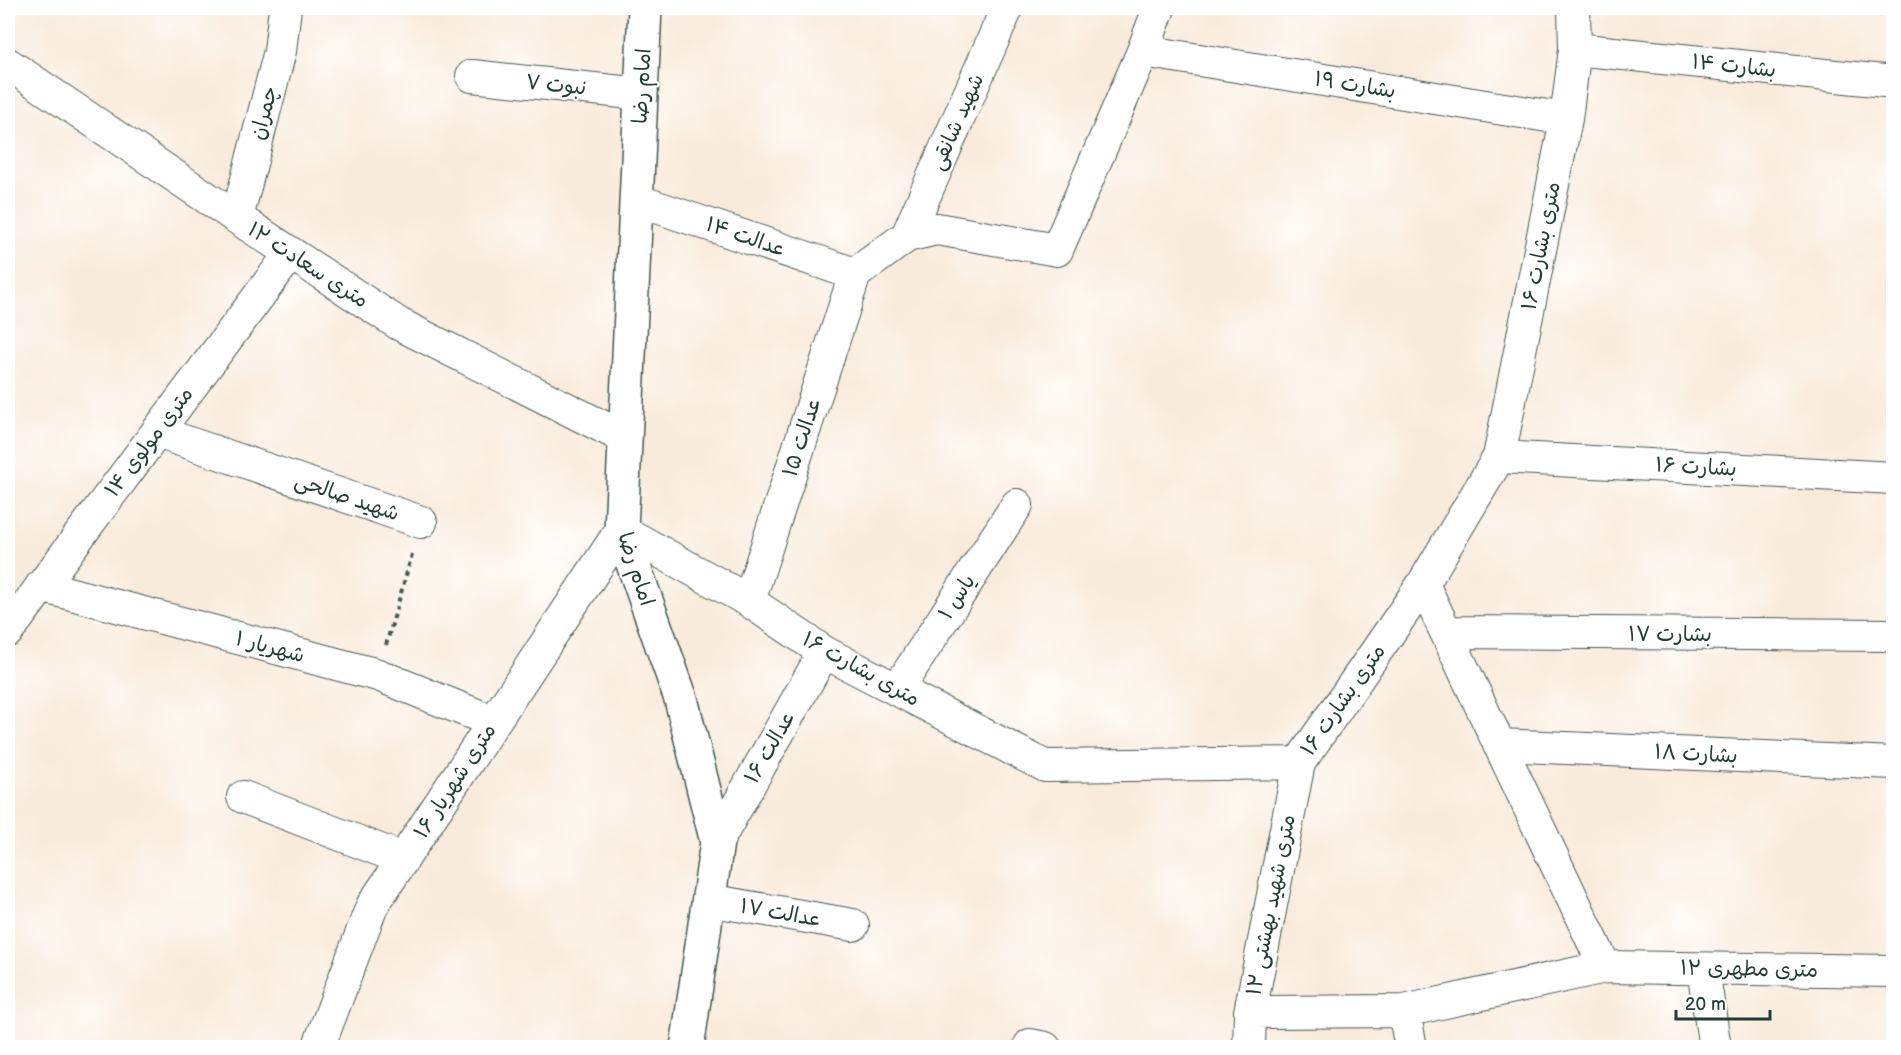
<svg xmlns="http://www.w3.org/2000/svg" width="1901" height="1055" font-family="'Balsamiq Sans','Playpen Sans Arabic',sans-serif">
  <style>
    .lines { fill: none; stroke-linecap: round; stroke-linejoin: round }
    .minor-casing { stroke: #40574d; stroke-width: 34 }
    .tertiary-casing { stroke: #40574d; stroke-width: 36 }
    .path { stroke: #40574d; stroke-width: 4; stroke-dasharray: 4.5 4.5; stroke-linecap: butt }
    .minor { stroke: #fff; stroke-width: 32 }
    .tertiary { stroke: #fff; stroke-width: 33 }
    .labels { text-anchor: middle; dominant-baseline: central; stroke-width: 4.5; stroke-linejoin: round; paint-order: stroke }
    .street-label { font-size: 21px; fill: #1f3d34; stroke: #fff }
  </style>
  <rect width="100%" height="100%" fill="#fff"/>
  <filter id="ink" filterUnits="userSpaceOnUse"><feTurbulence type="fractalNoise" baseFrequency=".0167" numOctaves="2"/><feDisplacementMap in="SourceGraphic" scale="12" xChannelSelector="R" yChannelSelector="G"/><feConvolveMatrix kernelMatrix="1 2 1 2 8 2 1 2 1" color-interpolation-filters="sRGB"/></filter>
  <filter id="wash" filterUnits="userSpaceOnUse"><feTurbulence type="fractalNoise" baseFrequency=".008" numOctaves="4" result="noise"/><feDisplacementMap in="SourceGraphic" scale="24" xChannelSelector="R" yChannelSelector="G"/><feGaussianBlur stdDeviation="1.35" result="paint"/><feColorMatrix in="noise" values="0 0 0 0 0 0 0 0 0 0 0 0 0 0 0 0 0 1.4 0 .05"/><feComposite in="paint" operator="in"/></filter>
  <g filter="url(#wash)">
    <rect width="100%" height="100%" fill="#f9ebdb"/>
  </g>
  <g filter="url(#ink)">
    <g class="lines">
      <!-- minor casing -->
      <g class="minor-casing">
        <path id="minor" d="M1575,49L1894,82
          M1143,51L1566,119
          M8,64L237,218L399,324L625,438
          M472,76L641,94
          M636,200L855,274
          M237,218L280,51L285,8
          M907,236L1007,8
          M855,274L907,236L937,229L1057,250L1143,51L1159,8
          M157,432L421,522
          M1499,457L1894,478
          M1423,584L1605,967
          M41,586L378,675L494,722
          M749,601L855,274
          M8,631L291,253
          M1446,632L1894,635
          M897,690L1017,505
          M1499,745L1894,763
          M243,797L403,859
          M717,842L824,652
          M708,900L853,925
          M1703,969L1715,1048
          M1404,1011L1411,1048
          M1250,1012L1404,1011L1605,967L1894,971
          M318,1048L372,906L621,530L749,601L824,652L1045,766L1299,763
          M1030,1048V1045L1045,1048
          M1249,1048L1250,1012L1299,763L1423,584L1499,457L1566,119L1575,49L1574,8"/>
      </g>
      <!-- tertiary casing -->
      <g class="tertiary-casing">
        <path id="tertiary" d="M645,8L621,530L681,699L717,842L687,1048"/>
      </g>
      <!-- path -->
      <path class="path" d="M386,645L413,551"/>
      <!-- minor -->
      <use href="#minor" class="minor"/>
      <!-- tertiary -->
      <use href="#tertiary" class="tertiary"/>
    </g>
  </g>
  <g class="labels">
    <!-- street labels -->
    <g class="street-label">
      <text transform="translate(1734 66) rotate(6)">بشارت ۱۴</text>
      <text transform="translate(556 85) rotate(6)">نبوت ۷</text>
      <text transform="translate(1355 85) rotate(9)">بشارت ۱۹</text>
      <text transform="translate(642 86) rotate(-87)">امام رضا</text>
      <text transform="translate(264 113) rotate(-75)">چمران</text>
      <text transform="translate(957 122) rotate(-66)">شهید شانقی</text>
      <text transform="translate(746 237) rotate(19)">عدالت ۱۴</text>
      <text transform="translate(1541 246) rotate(-79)">۱۶ متری بشارت</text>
      <text transform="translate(308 265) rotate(33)">۱۲ متری سعادت</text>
      <text transform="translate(802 437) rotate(-72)">عدالت ۱۵</text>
      <text transform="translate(149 442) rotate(-53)">۱۴ متری مولوی</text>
      <text transform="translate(1696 467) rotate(3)">بشارت ۱۶</text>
      <text transform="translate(347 497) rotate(19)">شهید صالحی</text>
      <text transform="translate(636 569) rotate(72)">امام رضا</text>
      <text transform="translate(957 597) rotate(-57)">یاس ۱</text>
      <text x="1670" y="634">بشارت ۱۷</text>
      <text transform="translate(270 647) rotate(15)">شهریار ۱</text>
      <text transform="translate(861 669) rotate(29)">۱۶ متری بشارت</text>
      <text transform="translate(1343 700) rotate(-55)">۱۶ متری بشارت</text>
      <text transform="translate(770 747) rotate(-60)">عدالت ۱۶</text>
      <text transform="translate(1696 754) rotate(3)">بشارت ۱۸</text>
      <text transform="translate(455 781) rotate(-57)">۱۶ متری شهریار</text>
      <text transform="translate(1271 905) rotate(-79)">۱۲ متری شهید بهشتی</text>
      <text transform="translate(781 913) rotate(10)">عدالت ۱۷</text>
      <text transform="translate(1749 969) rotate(1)">۱۲ متری مطهری</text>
    </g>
  </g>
  <!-- margin -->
  <rect width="1901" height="1055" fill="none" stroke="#fff" stroke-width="30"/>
  <!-- scale -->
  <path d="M1676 1010v9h94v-9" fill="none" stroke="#1f3d34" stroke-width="3"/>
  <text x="1685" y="1010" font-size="18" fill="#1f3d34" stroke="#ffffff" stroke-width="4.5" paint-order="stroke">20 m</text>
</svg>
